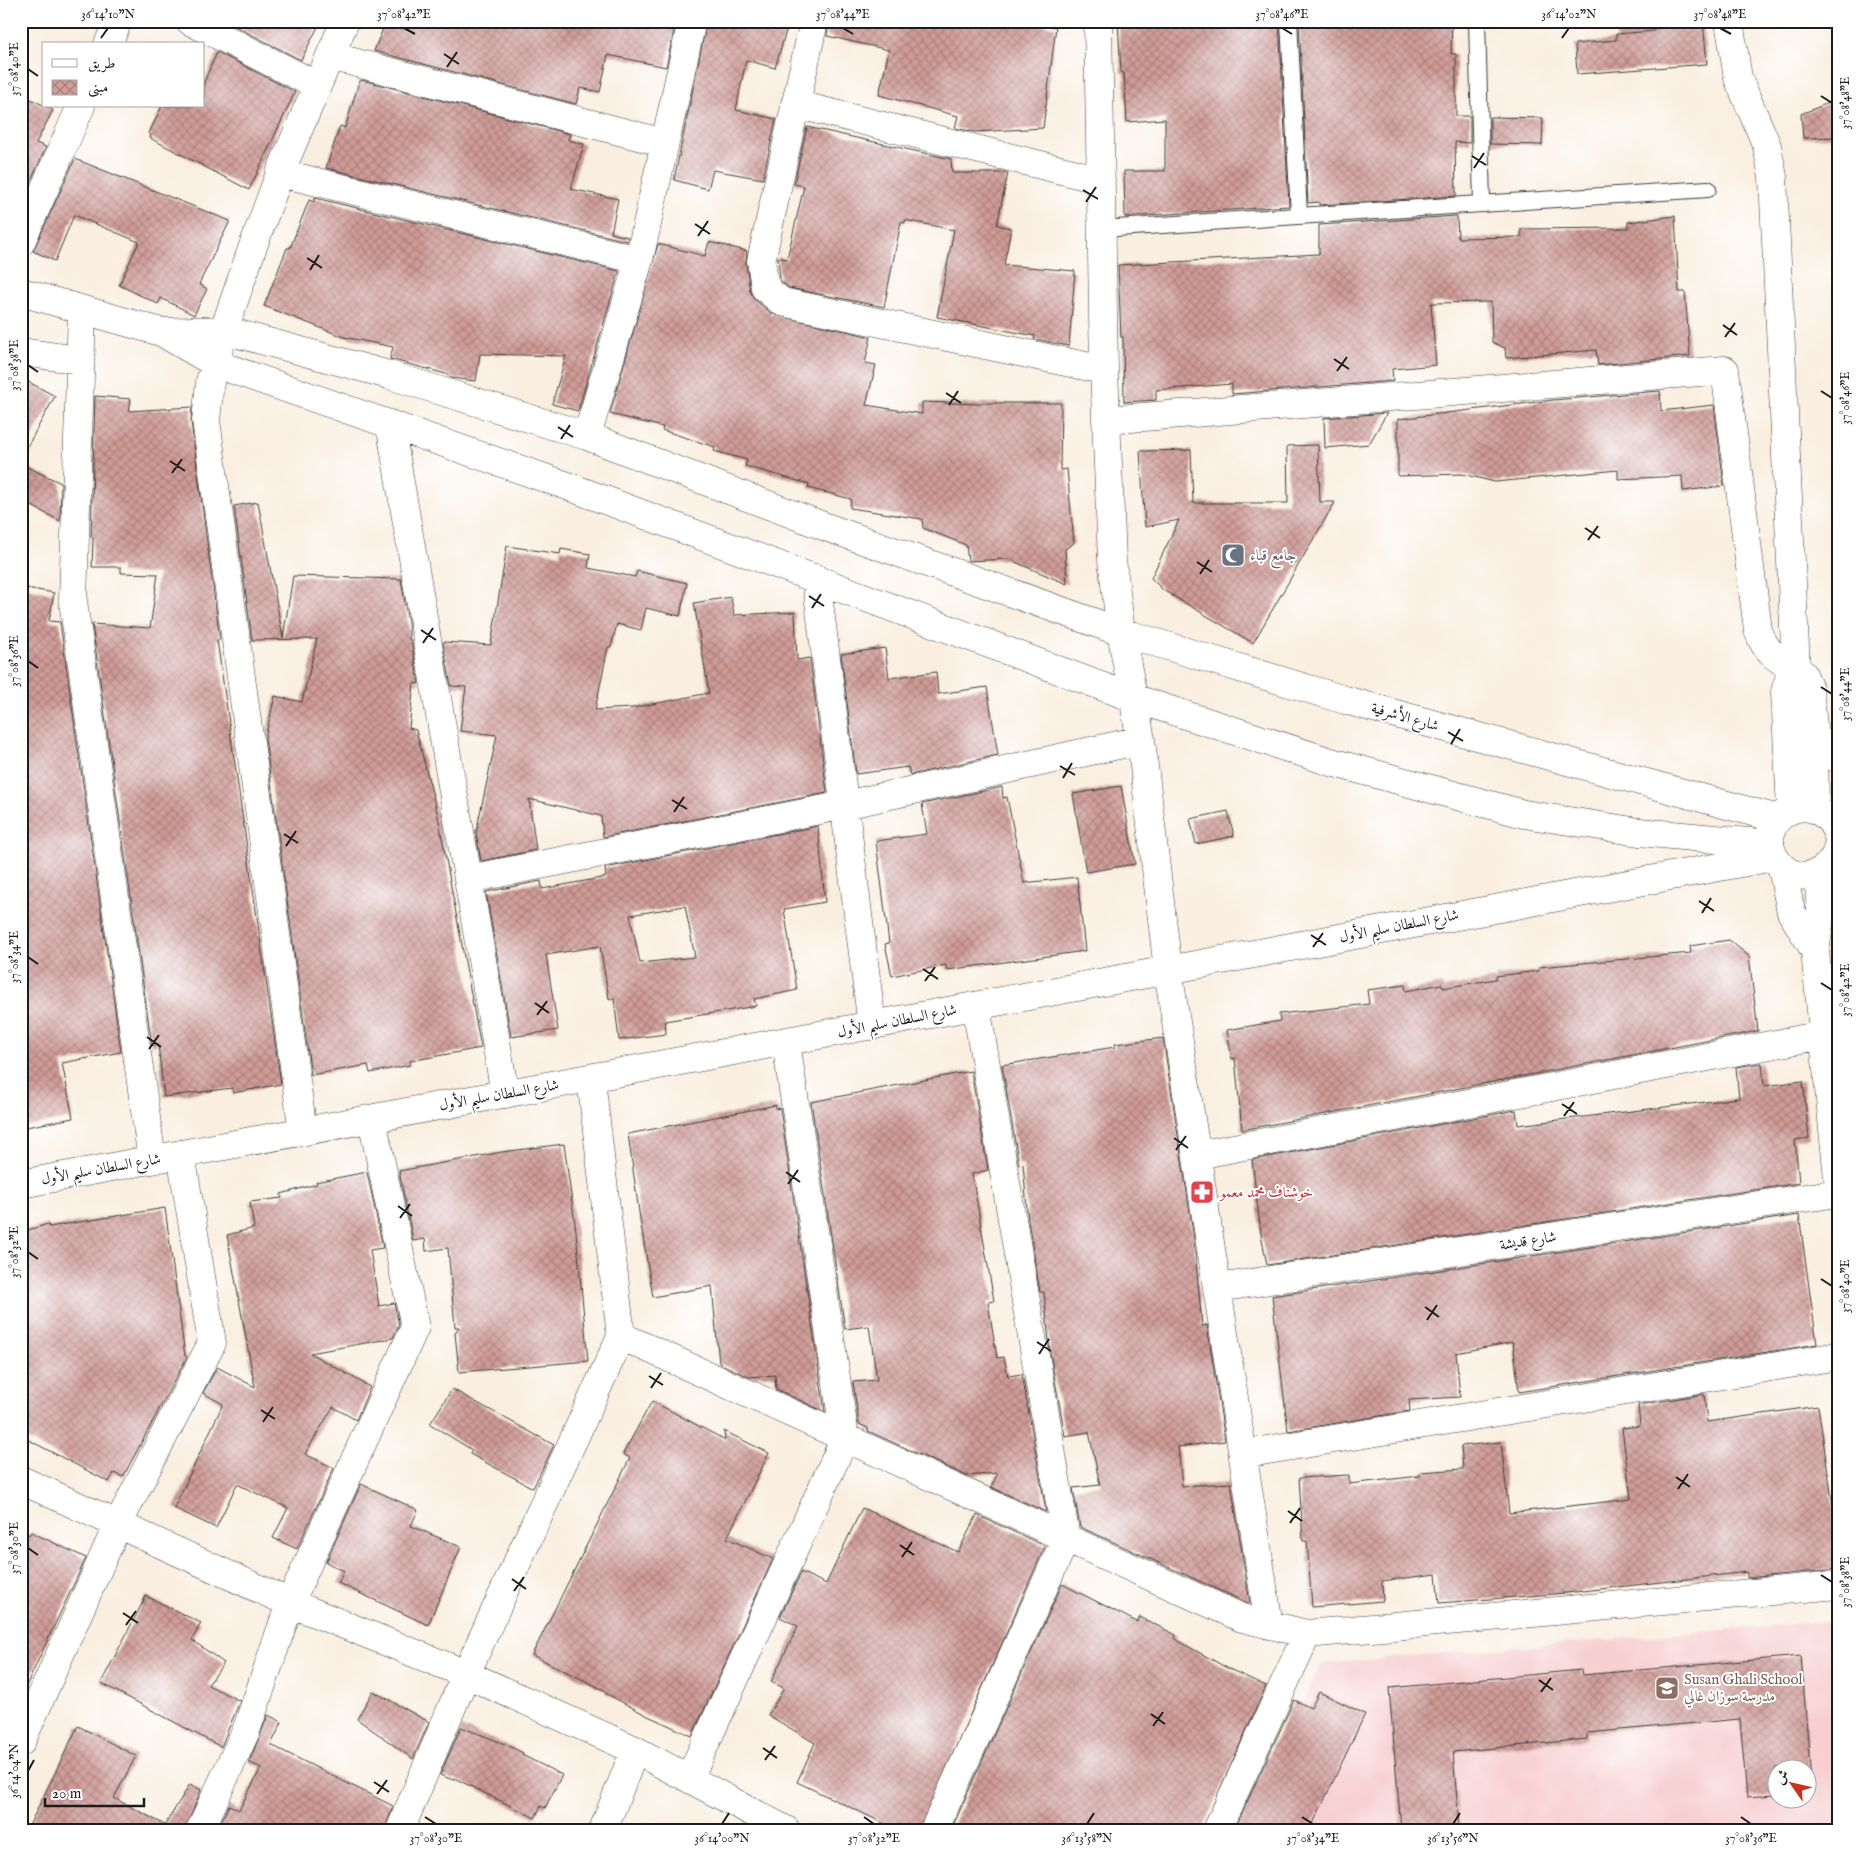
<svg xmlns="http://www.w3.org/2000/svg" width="1859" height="1851" font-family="'IM FELL English',Amiri,serif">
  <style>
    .built { fill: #f7cfd0; fill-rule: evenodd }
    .building { fill: url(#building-cross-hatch); fill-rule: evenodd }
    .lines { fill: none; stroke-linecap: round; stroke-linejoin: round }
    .service-casing { stroke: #3d3c39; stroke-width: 18 }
    .minor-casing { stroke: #3d3c39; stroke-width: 29 }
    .tertiary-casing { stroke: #3d3c39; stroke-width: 29 }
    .service { stroke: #fff; stroke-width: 16 }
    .minor { stroke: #fff; stroke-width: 28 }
    .tertiary { stroke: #fff; stroke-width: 28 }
    .ticks { fill: none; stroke: #1c1c1c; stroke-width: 2 }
    .labels { text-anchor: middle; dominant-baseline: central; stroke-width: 4; stroke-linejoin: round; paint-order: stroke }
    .worship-label { font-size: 15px; fill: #5b616d; stroke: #fff; text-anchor: start }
    .street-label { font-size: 15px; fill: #1c1c1c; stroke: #fff }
    .health-label { font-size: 15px; fill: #be3a42; stroke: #fff; text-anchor: start }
    .education-label { font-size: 15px; fill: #785e54; stroke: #fff; text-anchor: start }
    .neatline { fill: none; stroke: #1c1c1c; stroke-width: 2 }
    .ticks-label { font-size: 12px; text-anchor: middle; fill: #1c1c1c }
  </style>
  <defs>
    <pattern id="building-cross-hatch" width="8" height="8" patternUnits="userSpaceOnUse" patternTransform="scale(1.25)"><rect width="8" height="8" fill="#d09c99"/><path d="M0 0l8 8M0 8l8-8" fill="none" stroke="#a87e7c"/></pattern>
  </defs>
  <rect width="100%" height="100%" fill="#fff"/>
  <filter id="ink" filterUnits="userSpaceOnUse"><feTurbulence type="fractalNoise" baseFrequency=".02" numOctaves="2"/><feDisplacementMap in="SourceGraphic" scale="10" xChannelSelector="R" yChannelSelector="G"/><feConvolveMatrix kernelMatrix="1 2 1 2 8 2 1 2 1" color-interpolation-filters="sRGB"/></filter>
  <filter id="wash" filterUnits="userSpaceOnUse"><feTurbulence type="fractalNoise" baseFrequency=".0096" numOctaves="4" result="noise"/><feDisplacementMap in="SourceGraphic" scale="20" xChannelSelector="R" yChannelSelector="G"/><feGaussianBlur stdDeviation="1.12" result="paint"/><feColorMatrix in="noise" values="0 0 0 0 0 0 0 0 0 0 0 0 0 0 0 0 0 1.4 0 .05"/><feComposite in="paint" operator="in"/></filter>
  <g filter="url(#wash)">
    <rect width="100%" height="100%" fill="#f9eedf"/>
    <!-- built -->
    <path class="built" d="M1838,1620V1830H1246L1321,1664ZM1776,1768H1806V1798H1776Z"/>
    <g id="blocks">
      <!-- building -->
      <path class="building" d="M232,21H321L301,60L231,24Z
        M386,21H676L666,67L608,55L600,92L580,88L576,104L374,51Z
        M707,21H789L775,68L746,60L736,110L776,119L763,179L713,170L708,189L674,180Z
        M829,21H1017L1056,27L1043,128L975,132L955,128L958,116L879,95L889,50L827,36Z
        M1118,21H1191V24L1279,21L1289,206L1125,217L1124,171H1165V119L1127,122L1124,73H1121Z
        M1299,21H1452L1451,54H1456V116H1470V143L1455,142L1456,196L1319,205V202L1308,203Z
        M1653,21H1703L1707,64L1577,74L1575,44L1616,40V34L1654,31Z
        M217,52L295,92L249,190L150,138L151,135L149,133L162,106H204V82Z
        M362,80L570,134L568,140L584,144L571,189L618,199L611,233L628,237L627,241L326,168L340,126L345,128L359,82Z
        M21,94L53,110L36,143L46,147L21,203Z
        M1838,99V137L1803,138L1801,114Z
        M1490,117L1543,118L1542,145L1490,144Z
        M807,127L951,159L952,173H1008L997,225L1011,228L1004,265L1075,271L1069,346L1034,339L1035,336L937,317L954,230L905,220V223L901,222L884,307L789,288L780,280L778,257L787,259L804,186L794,184Z
        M75,159L230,221L199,284L207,289L194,315L161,298L158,304L119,285L139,242L74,215L55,261L33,251Z
        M315,198L619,271L578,411L552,404L566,356L480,354L476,381L451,378L446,374L390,359L393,347L344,337L264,306L287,248H290L309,200L314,202Z
        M1457,216L1458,238L1521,237V229L1628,228V222L1675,216L1679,292H1685L1690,356L1598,365L1596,350L1506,358L1505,348L1492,342L1491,302L1431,303L1436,365L1392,369L1393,381L1232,394V384L1156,390V400L1124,402L1123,337H1121L1118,265L1319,254V225Z
        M709,242L747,251L746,263L750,291L755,300L772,314L871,337L865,363L876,365L866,405L922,414V402L980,404V403H1061L1060,470L1067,469L1074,543L1065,549L1067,584L1008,559L968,561L966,545L923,528L922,519L850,508L851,499L808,488L809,484L745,466L747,460L714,451L715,447L662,430L663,427L610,414L658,244L705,256Z
        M21,378L55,396L21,458Z
        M1660,391L1661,411L1714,405L1724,486L1683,491L1682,476L1618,479V470L1495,482L1462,474L1398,476V419L1553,400Z
        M95,396L131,399L129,411L192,407L191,422L220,640H217L281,1084L233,1093L232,1088L164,1097L158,1044L152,1046L92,624L150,628L158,574L121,573V567H92L93,538L91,537Z
        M1387,413L1369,444L1325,448L1324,418Z
        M1318,445L1320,502H1335L1253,643L1163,590L1151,578L1179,520L1145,527L1140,451L1191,450L1193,503H1288L1287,446Z
        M21,464L61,483L60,521L21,500Z
        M258,502L283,638L293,576L401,579L409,629V640H411L419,684L414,683L409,728L416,730L438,816L481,1048L410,1061V1065L370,1073L368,1065L311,1075L265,738L275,696L302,702L317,639L252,640L234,506Z
        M507,546L560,554L561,549L590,554L588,568L635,577L637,571L687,583L680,616L646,608L641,630L617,624L611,647H608L595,710L632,708L709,693L694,603L731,597L734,615L795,612L797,660L810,658L827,793L603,837L601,816L529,799L536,850L481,861L476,832L497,735L460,731L466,687L451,686L443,642L491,645Z
        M21,587L54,593L49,621L60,622L121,1052L62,1063L73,1118L21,1128V819L27,818L21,779Z
        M885,648L889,678L936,672L938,694L987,687L998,755L910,775L908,767L856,774L841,654Z
        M1121,786L1135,864L1086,872L1073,794Z
        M1002,787L1003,798L1007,797L1024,883L1077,877L1085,951L947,970L946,965L892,976L885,944L889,943L876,841L927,834L922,804Z
        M1228,811L1234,836L1196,844L1190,819Z
        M818,826L825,902L784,909L797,990L754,999L756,1006L665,1021L666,1034L619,1040L614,998L609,999L600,946L546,955L558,1030L511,1037L486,892L541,881L542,889L606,877L605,868ZM685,906L695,957L640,963L630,915Z
        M1729,940L1749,956L1758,1031L1242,1130L1235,1058L1232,1059L1227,1030L1280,1021L1279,1014L1369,1004L1367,990L1405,985L1406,991L1442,984L1443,988L1496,979V976L1539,971V967L1691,953L1690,946Z
        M1163,1038L1194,1239L1202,1326L1207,1325L1225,1441L1178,1447L1182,1486L1231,1483L1250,1604L1080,1527L1073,1488L1100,1485L1089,1432L1065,1436L1050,1352L1044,1292H1040L1028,1220L1023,1164L1019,1165L1002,1065L1115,1047V1044Z
        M1762,1063L1764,1086L1803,1081L1809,1138L1795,1140L1799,1183L1267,1265L1261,1234L1252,1160L1516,1110L1518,1125L1739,1098L1736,1067Z
        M971,1071L988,1170L972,1174L994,1301L988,1302L997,1358L1004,1357L1008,1376L1022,1374L1046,1512L991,1487L998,1473L967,1476L868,1431V1428L859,1424L853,1382L877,1380L869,1326L845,1329L811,1102Z
        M776,1105V1109L780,1108L825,1412L776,1389L775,1375L749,1377L719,1363L712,1286L653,1297L640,1219L628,1134Z
        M564,1144L576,1231L588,1361L459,1372L455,1333L459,1327H455L448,1248L426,1251L425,1239L413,1241L399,1171L502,1152Z
        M367,1172L383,1248L370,1250L379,1306L394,1303L399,1325L393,1338L310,1353L370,1387L356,1420L333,1407L305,1454L334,1468L297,1549L273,1538L288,1508L237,1484L216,1528L174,1508L223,1404L203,1393L217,1367L255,1387L227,1235L254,1228L250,1202L282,1198L281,1194L317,1184L316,1182Z
        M165,1208L185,1356L187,1357L123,1477L114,1473L109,1482L21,1436V1232L48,1224L49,1227Z
        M1799,1215L1817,1344L1519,1392L1513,1342L1456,1353L1460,1397L1409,1400L1410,1411L1288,1431L1272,1296Z
        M452,1389L554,1445L533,1488L470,1454L472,1450L430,1424Z
        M1704,1394L1707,1422L1818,1406L1833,1506L1838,1569L1747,1578V1572L1566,1593L1439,1603L1436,1574L1382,1581L1383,1601L1312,1607L1307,1541H1303L1299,1478L1349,1475V1484L1420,1476V1472L1463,1469L1461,1446L1501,1442L1509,1513L1631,1499L1622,1428L1640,1426L1638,1405Z
        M652,1401L725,1440L724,1431L769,1453L727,1538L773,1559L692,1736L648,1716L605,1693L606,1691L532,1655L630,1458L623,1454Z
        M361,1484L418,1510L411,1526L461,1547L428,1625L338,1583L344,1571L326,1562Z
        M862,1508L958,1552L977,1515L1045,1546L919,1830H898L797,1782L815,1743L768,1715L784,1688L771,1682L798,1626L780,1617L801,1572L826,1584Z
        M21,1530L29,1535L31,1532L86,1558L21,1697Z
        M1062,1584L1137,1622L1140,1617L1176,1635L1175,1639L1227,1668L1266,1686L1202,1830H951Z
        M146,1596L201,1623L192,1640L224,1663L208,1685L240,1701L221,1747L101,1683Z
        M1801,1656L1812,1792H1806V1768H1776V1795L1747,1797L1740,1719L1587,1733V1739L1453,1752L1459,1826L1401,1829L1389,1688L1581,1670L1582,1675Z
        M373,1691L429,1722L413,1759L357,1719Z
        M1319,1692L1365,1714L1310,1830H1234L1294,1700L1311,1708Z
        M268,1715L282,1722L271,1745L393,1806L385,1830H217L229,1805L239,1810L261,1768L249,1762Z
        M78,1726L136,1756L114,1798L165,1825L190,1784L201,1790L185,1830H27Z
        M461,1727L505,1744L523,1753L522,1755L562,1775L545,1808L541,1806L535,1818L454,1778L453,1780L440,1775Z"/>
    </g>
  </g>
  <g filter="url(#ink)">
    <use href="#blocks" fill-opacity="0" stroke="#3d3c39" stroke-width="1"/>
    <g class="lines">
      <!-- service casing -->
      <g class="service-casing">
        <path id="service" d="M1289,21L1299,215
          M1477,21L1482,203
          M1102,229L1708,189"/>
      </g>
      <!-- minor casing -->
      <g class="minor-casing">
        <path id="minor" d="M190,21L316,85
          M814,21L761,261L765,288L782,302L1104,370
          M1098,21L1104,370L1112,560L1121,632L1141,740L1168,970L1269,1625
          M108,44L118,21
          M330,56L665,143
          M795,104L1101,180
          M280,173L639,260
          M21,242L81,106
          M21,292L161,332L216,364L565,485L1133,698L1331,762L1524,814L1639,832L1770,844
          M82,310L73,601L152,1160
          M161,332L224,330L389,375L587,436L826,527L1121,632L1345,700L1778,819
          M21,352L80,360
          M1106,420L1725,370L1758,630C1766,653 1775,658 1796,669
          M390,424L505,1094
          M587,436L639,260L692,21
          M816,578L872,1026
          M1782,868L1791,912L1815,951
          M1818,873L1821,912L1815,951L1838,1178
          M469,879L845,805L1141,740
          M303,1132L206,420L210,382L224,330L252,249L280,173L345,21
          M1197,1155L1838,1032
          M1218,1288L1838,1193
          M621,1336L1242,1618L1307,1634L1838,1585
          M1243,1454L1838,1356
          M21,1480L290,1603L466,1674L635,1750L786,1830
          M21,1742L118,1524L212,1343L181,1154
          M690,1777L845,1438L786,1042
          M200,1830L246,1731L290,1603L415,1327L372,1119
          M400,1830L466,1674L621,1336L591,1079
          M603,1830L635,1750
          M934,1830L1066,1538L976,1006
          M1217,1830L1307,1634"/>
      </g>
      <!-- tertiary casing -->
      <g class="tertiary-casing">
        <path id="tertiary" d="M1729,21L1738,78L1767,146L1773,177L1796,669
          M1796,669L1803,674L1809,689L1814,735L1815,809
          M1814,735L1838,759
          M1791,809L1785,692L1790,675L1796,669
          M1838,836C1831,814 1808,798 1785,813C1748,837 1786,897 1825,868C1832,862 1837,855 1838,845
          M21,1184L1773,857"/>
      </g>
      <!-- service -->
      <use href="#service" class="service"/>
      <!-- minor -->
      <use href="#minor" class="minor"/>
      <!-- tertiary -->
      <use href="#tertiary" class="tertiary"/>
    </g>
  </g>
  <!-- ticks -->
  <path class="ticks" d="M404,28L415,34M843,28L853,34M1282,28L1292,34M1720,28L1731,34M101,38L108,28M1562,38L1569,28M444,54L459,64M447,67L457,52M28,69L38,76M1821,96L1832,103M1472,156L1486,165M1474,168L1484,153M1083,190L1098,199M1086,202L1096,187M695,224L710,234M698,236L708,221M307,258L322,268M310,270L319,255M1723,325L1737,335M1725,337L1735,323M1334,359L1349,369M28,365L38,372M1337,371L1347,357M1821,391L1832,398M946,393L961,403M949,405L958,391M558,427L573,437M561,439L570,425M170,461L185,471M172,473L182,459M1585,528L1600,538M1588,540L1598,526M1197,562L1212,572M1200,574L1209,560M809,596L824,606M812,608L821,594M421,630L436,640M423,643L433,628M28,661L38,668M1821,687L1832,694M1448,732L1463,741M1451,744L1460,729M1060,766L1075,775M1063,778L1072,763M672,800L687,809M674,812L684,797M284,834L298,843M286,846L296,831M1699,901L1714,911M1702,913L1711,898M1311,935L1326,945M1313,947L1323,933M28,957L38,964M923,969L938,979M925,981L935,967M1821,983L1832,990M535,1003L549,1013M537,1015L547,1001M147,1037L161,1047M149,1049L159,1035M1562,1104L1577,1114M1564,1116L1574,1102M1174,1138L1188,1148M1176,1150L1186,1136M786,1172L800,1182M788,1184L798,1170M398,1206L412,1216M400,1218L410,1204M28,1252L38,1259M1821,1279L1832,1286M1425,1307L1439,1317M1427,1320L1437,1305M1037,1342L1051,1351M1039,1354L1049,1339M649,1376L663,1385M651,1388L661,1373M261,1410L275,1419M263,1422L273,1407M1676,1477L1690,1487M1678,1489L1688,1474M1288,1511L1302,1521M1290,1523L1300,1508M900,1545L914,1555M28,1548L38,1555M902,1557L912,1542M1821,1575L1832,1582M512,1579L526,1589M514,1591L524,1577M123,1613L138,1623M126,1625L136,1611M1539,1680L1553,1690M1541,1692L1551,1678M1151,1714L1165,1724M1153,1726L1163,1712M763,1748L777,1758M765,1760L775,1746M28,1771L34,1760M374,1782L389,1792M377,1794L387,1780M425,1817L436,1824M864,1817L874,1824M1302,1817L1313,1824M1741,1817L1751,1824M722,1824L729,1813M1087,1824L1094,1813M1453,1824L1460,1813"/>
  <!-- icons -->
  <defs>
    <g id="mosque-square" transform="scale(1.25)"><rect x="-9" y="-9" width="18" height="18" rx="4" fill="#6b7280" stroke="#fff"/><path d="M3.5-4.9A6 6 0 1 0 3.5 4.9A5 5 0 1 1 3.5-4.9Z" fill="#fff"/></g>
    <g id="pharmacy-square" transform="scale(1.25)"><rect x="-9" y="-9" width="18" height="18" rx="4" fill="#e0444e" stroke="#fff"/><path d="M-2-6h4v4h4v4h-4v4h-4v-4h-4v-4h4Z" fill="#fff"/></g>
    <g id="school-square" transform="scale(1.25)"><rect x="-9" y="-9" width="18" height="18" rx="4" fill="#8d6e63" stroke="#fff"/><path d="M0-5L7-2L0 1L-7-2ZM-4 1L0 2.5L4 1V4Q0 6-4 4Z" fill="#fff"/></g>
  </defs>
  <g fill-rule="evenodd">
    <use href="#mosque-square" x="1233" y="555"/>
    <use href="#pharmacy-square" x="1202" y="1192"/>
    <use href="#school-square" x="1667" y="1688"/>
  </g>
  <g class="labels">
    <!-- worship labels -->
    <g class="worship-label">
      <text x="1250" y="555">جامع قباء</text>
    </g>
    <!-- street labels -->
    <g class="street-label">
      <text transform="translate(1405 717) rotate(16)">شارع الأشرفية</text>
      <text transform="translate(1399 926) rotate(-11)">شارع السلطان سليم الأول</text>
      <text transform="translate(897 1021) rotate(-11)">شارع السلطان سليم الأول</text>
      <text transform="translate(499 1095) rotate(-10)">شارع السلطان سليم الأول</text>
      <text transform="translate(101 1169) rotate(-10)">شارع السلطان سليم الأول</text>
      <text transform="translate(1528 1241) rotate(-9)">شارع قديشة</text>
    </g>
    <!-- health labels -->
    <g class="health-label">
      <text x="1220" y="1192">خوشناف محمد معمو</text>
    </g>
    <!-- education labels -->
    <g class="education-label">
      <text x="1684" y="1679">Susan Ghali School<tspan x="1684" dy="17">مدرسة سوزان غالي</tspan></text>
    </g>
  </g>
  <!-- margin -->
  <rect width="1859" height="1851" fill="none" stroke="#fff" stroke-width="55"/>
  <!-- legend -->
  <rect x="42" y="42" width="162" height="65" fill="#ffffff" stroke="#a4a4a4"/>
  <rect x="52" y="59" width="25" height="8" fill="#ffffff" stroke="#a4a4a4"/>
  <text x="88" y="68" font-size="15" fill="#1c1c1c">طريق</text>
  <rect x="52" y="80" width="25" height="15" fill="url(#building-cross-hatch)" stroke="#a4a4a4"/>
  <text x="88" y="92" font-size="15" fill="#1c1c1c">مبنى</text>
  <!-- north arrow -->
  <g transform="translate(1792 1784) rotate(304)"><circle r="24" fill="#ffffff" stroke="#a4a4a4"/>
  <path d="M0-4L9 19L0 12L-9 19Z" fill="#c8321e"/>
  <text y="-8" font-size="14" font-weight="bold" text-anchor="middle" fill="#1c1c1c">ش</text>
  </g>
  <!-- scale -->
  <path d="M45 1798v8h99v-8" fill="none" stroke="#1c1c1c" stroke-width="2.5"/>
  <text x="52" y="1798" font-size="15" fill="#1c1c1c" stroke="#ffffff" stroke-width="4" paint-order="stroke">20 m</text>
  <rect x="28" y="28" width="1804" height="1796" class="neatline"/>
  <g class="ticks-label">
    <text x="108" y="18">36°14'10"N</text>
    <text x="404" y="18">37°08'42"E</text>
    <text x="843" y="18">37°08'44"E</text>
    <text x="1282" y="18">37°08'46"E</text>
    <text x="1569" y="18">36°14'02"N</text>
    <text x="1720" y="18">37°08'48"E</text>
    <text transform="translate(14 69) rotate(-90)" y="4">37°08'40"E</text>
    <text transform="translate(1845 103) rotate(-90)" y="4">37°08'48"E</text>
    <text transform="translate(14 365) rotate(-90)" y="4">37°08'38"E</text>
    <text transform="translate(1845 398) rotate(-90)" y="4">37°08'46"E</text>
    <text transform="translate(14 661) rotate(-90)" y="4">37°08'36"E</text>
    <text transform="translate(1845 694) rotate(-90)" y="4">37°08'44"E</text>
    <text transform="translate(14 957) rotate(-90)" y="4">37°08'34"E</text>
    <text transform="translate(1845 990) rotate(-90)" y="4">37°08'42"E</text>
    <text transform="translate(14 1252) rotate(-90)" y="4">37°08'32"E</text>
    <text transform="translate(1845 1286) rotate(-90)" y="4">37°08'40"E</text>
    <text transform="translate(14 1548) rotate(-90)" y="4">37°08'30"E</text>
    <text transform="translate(1845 1582) rotate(-90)" y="4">37°08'38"E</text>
    <text transform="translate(14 1771) rotate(-90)" y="4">36°14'04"N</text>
    <text x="436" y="1842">37°08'30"E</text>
    <text x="722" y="1842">36°14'00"N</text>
    <text x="874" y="1842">37°08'32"E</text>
    <text x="1087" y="1842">36°13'58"N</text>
    <text x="1313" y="1842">37°08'34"E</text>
    <text x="1453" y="1842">36°13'56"N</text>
    <text x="1751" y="1842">37°08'36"E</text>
  </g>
</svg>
